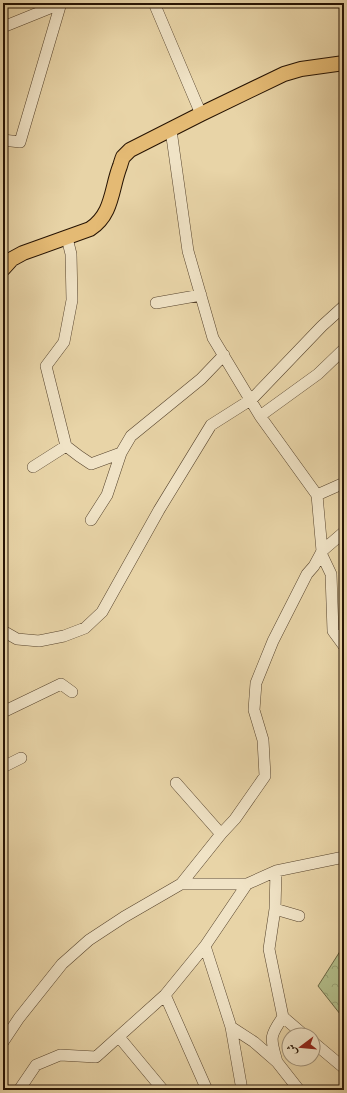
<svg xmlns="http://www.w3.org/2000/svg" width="347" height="1093" font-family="Alegreya,Amiri,serif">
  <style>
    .forest { fill: url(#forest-crowns); stroke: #6c6846 }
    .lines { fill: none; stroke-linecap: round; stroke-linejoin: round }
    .minor-casing { stroke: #56432c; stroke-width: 12 }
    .major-casing { stroke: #261303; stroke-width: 16 }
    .minor { stroke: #f0e3c6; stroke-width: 11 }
    .major { stroke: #e4ba74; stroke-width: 14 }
  </style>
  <defs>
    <pattern id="forest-crowns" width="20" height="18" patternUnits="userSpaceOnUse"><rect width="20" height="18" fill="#b2bd8a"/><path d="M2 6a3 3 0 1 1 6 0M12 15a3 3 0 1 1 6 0" fill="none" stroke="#99a275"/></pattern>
  </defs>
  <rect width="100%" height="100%" fill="#e8d4a7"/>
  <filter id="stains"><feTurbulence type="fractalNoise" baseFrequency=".005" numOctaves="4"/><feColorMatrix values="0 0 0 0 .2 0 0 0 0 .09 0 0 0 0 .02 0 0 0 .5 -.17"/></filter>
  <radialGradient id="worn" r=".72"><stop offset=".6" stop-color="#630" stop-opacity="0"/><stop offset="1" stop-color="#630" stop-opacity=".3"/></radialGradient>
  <!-- forest -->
  <path class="forest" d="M344,945V1019L318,986Z"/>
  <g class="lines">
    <!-- minor casing -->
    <g class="minor-casing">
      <path id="minor" d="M154,3L201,114
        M3,27L60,4
        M171,130L188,251L213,338L260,416L317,495L322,551L321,553L331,574L333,631L344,646
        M3,140L20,142L61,3
        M156,303L201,295
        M260,416L318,374L344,349
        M66,446L46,366L64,342L72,300L71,254L67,238
        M33,467L66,446L79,456L91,464L121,453
        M317,495L344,483
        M91,520L107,495L121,453L131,436L201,379L224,355
        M322,551L344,532
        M3,631L17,639L39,641L64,636L85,628L102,612L159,510L211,425L252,399L322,326L344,306
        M3,712L61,684L72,692
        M3,767L21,758
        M176,783L221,834
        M276,871L275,909L269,949L283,1017L304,1035
        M181,884H247
        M275,909L299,916
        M205,946L231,1027L242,1090
        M165,995L207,1090
        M231,1027L254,1042L277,1062L299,1090
        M119,1037L163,1090
        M3,1042L19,1018L62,964L89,940L124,917L181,884L221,834L235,819L265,776L263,740L254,710L256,683L273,641L307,574L314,566L321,553
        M313,1042L344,1068
        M277,1062C271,1039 268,1038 283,1017
        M19,1090L36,1065L60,1055L96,1057L165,995L205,946L247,884L276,871L344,857"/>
    </g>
    <!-- major casing -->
    <g class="major-casing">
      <path id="major" d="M3,269L12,259L23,253L90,229C113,214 111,189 120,166C121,163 122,159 123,157C125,155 128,152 130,150L201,114L284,74L301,69L344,63"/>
    </g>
    <!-- minor -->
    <use href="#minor" class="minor"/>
    <!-- major -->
    <use href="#major" class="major"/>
  </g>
  <!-- margin -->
  <rect width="347" height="1093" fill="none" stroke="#e8d4a7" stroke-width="16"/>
  <rect x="4" y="4" width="339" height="1085" fill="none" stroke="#261303" stroke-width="2"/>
  <rect x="8" y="8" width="331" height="1077" fill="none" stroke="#261303"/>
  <!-- north arrow -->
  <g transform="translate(301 1047) rotate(254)"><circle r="19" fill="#f0e3c6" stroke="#9f9078"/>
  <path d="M0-3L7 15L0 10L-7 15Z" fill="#8f2418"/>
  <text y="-6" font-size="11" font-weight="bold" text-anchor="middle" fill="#261303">ش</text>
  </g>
  <rect width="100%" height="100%" filter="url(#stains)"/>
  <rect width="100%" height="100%" fill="url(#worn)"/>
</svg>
